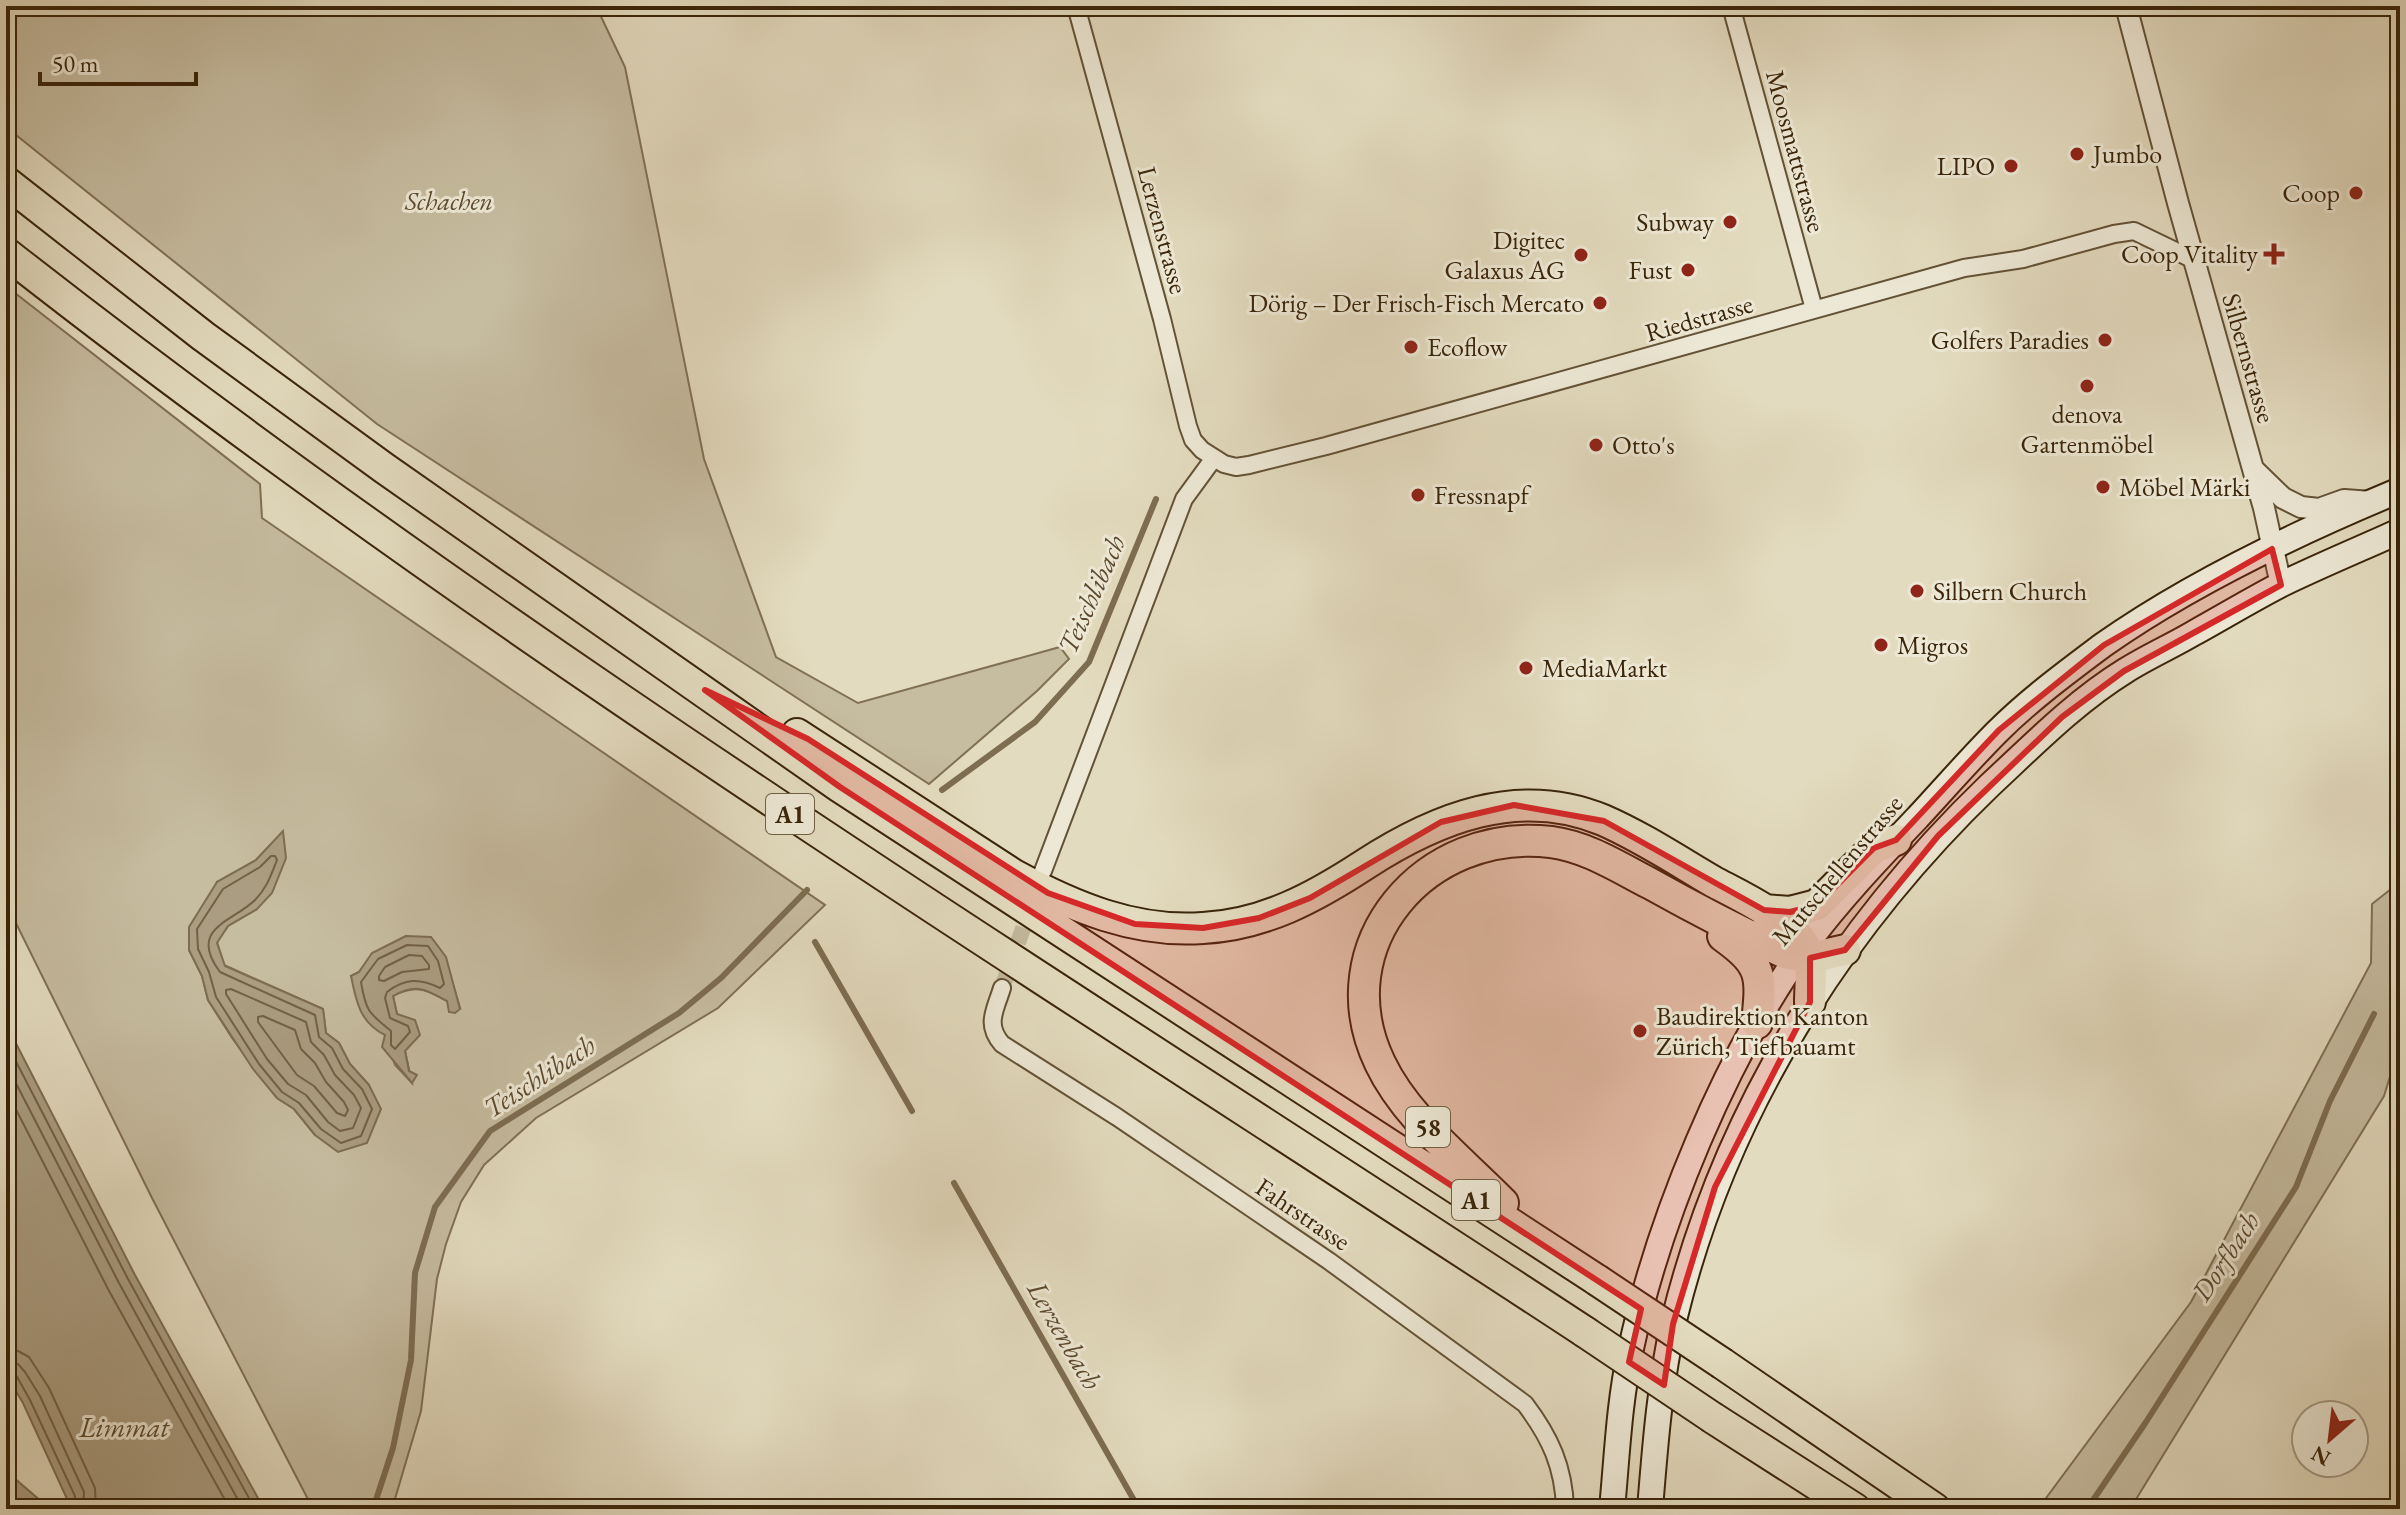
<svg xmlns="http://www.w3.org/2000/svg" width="2406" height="1515" font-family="'EB Garamond',serif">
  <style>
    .green { fill: #c6bca0; stroke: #807054; stroke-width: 2; fill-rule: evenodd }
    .water { fill: #aa9d81; stroke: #7d6d51; stroke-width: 2 }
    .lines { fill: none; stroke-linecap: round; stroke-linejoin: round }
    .shore { stroke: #726145; stroke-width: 2 }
    .stream { stroke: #7d6d51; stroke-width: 6 }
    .minor-tunnel { stroke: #c1b79b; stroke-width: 16; stroke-dasharray: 16 8; stroke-linecap: butt }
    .minor-casing { stroke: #645236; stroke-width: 20 }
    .tertiary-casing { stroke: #645236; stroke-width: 24 }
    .secondary-casing { stroke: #3a2509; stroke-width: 28 }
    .motorway-casing { stroke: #3a2509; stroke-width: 34 }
    .minor { stroke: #ede8d5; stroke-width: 16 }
    .tertiary { stroke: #ede8d5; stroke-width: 20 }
    .secondary { stroke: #ede8d5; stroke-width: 24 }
    .motorway { stroke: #e3dbbf; stroke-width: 30 }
    .motorway-bridge-casing { stroke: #3a2509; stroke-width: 34; stroke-linecap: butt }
    .motorway-bridge { stroke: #e3dbbf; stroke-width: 30 }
    .marked { fill: #d62828; fill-opacity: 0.2; stroke: #d62828; stroke-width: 6; stroke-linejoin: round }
    .poi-dot { fill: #8f2418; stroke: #ede8d5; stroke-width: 3 }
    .labels { text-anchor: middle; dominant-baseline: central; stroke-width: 6; stroke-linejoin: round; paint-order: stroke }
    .shield { fill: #ede8d5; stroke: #706046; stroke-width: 2 }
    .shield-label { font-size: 24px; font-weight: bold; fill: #3a2509 }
    .street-label { font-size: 26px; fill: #3a2509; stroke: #ede8d5 }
    .poi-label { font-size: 26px; fill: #3a2509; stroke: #ede8d5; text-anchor: start }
    .park-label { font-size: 26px; font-style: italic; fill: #5d4b2f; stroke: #ede8d5 }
    .water-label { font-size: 28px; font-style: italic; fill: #5c492d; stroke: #ede8d5 }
  </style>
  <rect width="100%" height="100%" fill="#e3dbbf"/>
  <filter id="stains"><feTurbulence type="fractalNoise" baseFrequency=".0025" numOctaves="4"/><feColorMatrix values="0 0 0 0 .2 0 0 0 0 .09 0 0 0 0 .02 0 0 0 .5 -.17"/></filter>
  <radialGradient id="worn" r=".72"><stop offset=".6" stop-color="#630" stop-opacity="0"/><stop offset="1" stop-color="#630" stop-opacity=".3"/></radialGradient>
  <!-- green -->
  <path class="green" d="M6,6H596L625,67L704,459L776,657L858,703L1060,647L1069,659L1037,691L929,784L377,424L6,127Z
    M6,286L260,484L262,518L825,905L718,1008L536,1118L484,1165L461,1202L446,1244L437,1279L421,1411L392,1509H313L152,1198L6,903ZM283,832L257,909L228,926L217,942L224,965L323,1009L326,1033L339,1043L350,1064L369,1085L315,1135L294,1109L277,1098L232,1038L208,1000L202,976L189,950L217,882L256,860ZM406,936L453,985L460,1008C434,996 423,980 393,996L412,1083L395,1065L385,1035L351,976L359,972L373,953Z
    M2400,882V1044L2384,1096L2130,1509H2038L2191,1302L2371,963L2372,904Z"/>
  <!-- water -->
  <path class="water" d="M283,831L286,858L272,893L257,909L228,926L217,943L225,966L323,1009L326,1033L339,1043L350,1064L369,1085L381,1109L367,1143L338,1152L315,1135L294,1109L277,1098L253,1069L208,1000L202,976L189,950V927L217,882L256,860Z
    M406,936L431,937L446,957L460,1009L455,1013L449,1012L447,1001C425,989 416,983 393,996L397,1014L415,1020L420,1035L405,1051L409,1071L417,1075L412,1083L382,1047L385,1035C360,1023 356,1001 351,976L359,972L372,953Z
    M6,1024L135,1275L264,1509H6V1471L49,1508L68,1501L23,1403L6,1374Z"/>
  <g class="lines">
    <!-- shore -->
    <path class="shore" d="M271,856H275L277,860C271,875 267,888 255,900C233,922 187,928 220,972L315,1015L319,1037L332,1048L343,1069L362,1089L372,1109L361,1136L341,1143L321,1129L299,1103L282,1092L259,1064L216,997L209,972L198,949L197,929L223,889L260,867Z
      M407,945L428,946L438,961L444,984L440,988C420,978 405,978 387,992L385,998L390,1018L408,1026L410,1032L395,1049L391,1045V1031C369,1013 366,1012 361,982L378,959Z
      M409,955L422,956L429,965V969L402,972L384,981L379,980V976L385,967Z
      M231,989L306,1022L311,1042L324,1055L335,1075L354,1095L361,1108L353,1128L340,1131L328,1122L306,1095L288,1084L267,1059L226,994V990Z
      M263,1016L295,1030L301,1049L315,1063L326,1082L344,1102L348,1110L345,1116L337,1113L314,1086L297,1075L258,1022V1017Z
      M6,1042L128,1279L255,1509
      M6,1064L119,1283L243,1509
      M6,1090L108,1289L230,1509
      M6,1350L18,1351L29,1357L49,1388L95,1488L96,1509
      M6,1362L18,1364L25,1372L40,1396L84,1492L83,1509
      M6,1372L16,1375L30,1400L75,1496V1504L70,1509"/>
    <!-- stream -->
    <path class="stream" d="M942,790L1035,722L1089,662L1156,499
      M815,942L912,1111
      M2396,975L2400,969
      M954,1183L1139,1509
      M373,1509L393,1448L411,1360L415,1273L435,1207L490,1131L679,1013L721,978L807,890
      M2087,1509L2146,1422L2296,1187L2330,1101L2374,1014"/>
    <!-- minor-tunnel -->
    <path class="minor-tunnel" d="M1002,988L1031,906"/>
    <!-- minor casing -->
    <g class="minor-casing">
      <path id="minor" d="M1076,6L1162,319L1188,426L1193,440L1202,450L1224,464L1236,467L1249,465L1326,446L1964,268L2023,259L2114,234L2134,231L2194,260
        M1731,6L1814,309
        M1043,871L1184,499L1214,458
        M1002,988C995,1011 985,1024 1002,1044L1117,1117L1329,1261L1525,1404C1550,1437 1564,1467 1565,1509"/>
    </g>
    <!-- tertiary casing -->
    <g class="tertiary-casing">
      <path id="tertiary" d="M2126,6L2178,203L2264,508L2281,585
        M2255,471L2283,498L2301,507L2319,509L2344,500L2372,502"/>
    </g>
    <!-- secondary casing -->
    <g class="secondary-casing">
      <path id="secondary" d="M1612,1509C1617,1457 1619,1403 1630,1353C1658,1220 1726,1056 1805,946C1839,900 1879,858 1918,817C1944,789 1970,759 1997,732C2029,700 2067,672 2103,645C2191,583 2301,531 2400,490
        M1650,1509C1655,1447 1660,1381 1674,1320C1724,1114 1838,931 1990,785C2033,745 2075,702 2125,671C2147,657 2172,646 2194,633C2223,617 2251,600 2280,585C2319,566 2360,549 2400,531"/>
    </g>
    <!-- motorway casing -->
    <g class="motorway-casing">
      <path id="motorway" d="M6,182L203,336L384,468L840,787L1597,1280
        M6,253C508,647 1052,982 1585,1332
        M797,734L1014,875C1073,907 1135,933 1203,928C1264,925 1315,897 1364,865C1436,818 1519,785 1603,820C1642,837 1678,861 1714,882C1742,897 1805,925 1810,960C1812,974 1810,989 1810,1002
        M1764,910L1790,912L1817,905L1874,848L1896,840
        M1723,936C1763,965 1762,975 1757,1023
        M1503,1203C1461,1160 1406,1118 1380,1063C1323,944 1426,827 1551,842C1588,847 1618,867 1651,884C1694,908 1740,932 1785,953L1810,958L1845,950
        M1723,1364L1935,1509
        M1713,1418L1855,1509"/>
    </g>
    <!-- minor -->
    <use href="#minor" class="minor"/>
    <!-- tertiary -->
    <use href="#tertiary" class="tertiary"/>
    <!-- secondary -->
    <use href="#secondary" class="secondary"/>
    <!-- motorway -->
    <use href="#motorway" class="motorway"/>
    <!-- motorway-bridge casing -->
    <g class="motorway-bridge-casing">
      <path id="motorway-bridge" d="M1597,1280L1723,1364
        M1585,1332L1713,1418"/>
    </g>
    <!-- motorway-bridge -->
    <use href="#motorway-bridge" class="motorway-bridge"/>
  </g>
  <!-- marked area -->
  <path class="marked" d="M2272,549L2281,585L2124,671L2062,717L1938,836L1845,950L1810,958V1002L1715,1187L1673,1324L1664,1385L1629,1362L1641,1309L840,787L705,690L808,739L1048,893L1135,924L1203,928L1259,918L1310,898L1441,822L1514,805L1604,821L1764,910L1790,912L1817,905L1874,848L1896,840L1999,730L2104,645Z"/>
  <!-- markers -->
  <g class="poi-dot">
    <circle cx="2077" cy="154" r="8"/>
    <circle cx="2011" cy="166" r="8"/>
    <circle cx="2356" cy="193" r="8"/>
    <circle cx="1730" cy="222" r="8"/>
    <path d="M2270 242h8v8h8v8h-8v8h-8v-8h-8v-8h8z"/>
    <circle cx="1581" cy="255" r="8"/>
    <circle cx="1688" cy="270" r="8"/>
    <circle cx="1600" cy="303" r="8"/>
    <circle cx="2105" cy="340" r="8"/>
    <circle cx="1411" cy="347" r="8"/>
    <circle cx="2087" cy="386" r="8"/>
    <circle cx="1596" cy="445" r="8"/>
    <circle cx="2103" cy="487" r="8"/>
    <circle cx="1418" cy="495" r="8"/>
    <circle cx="1917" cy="591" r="8"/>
    <circle cx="1881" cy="645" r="8"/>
    <circle cx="1526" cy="668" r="8"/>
    <circle cx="1640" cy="1031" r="8"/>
  </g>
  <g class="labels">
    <!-- shield labels -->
    <g class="shield">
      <rect x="766" y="794" width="48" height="40" rx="6"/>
      <rect x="1406" y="1107" width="44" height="40" rx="6"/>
      <rect x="1452" y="1180" width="48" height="40" rx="6"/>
    </g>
    <g class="shield-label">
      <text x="790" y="814">A1</text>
      <text x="1428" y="1127">58</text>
      <text x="1476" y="1200">A1</text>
    </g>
    <!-- street labels -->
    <g class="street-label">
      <text transform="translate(1796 151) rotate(75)">Moosmattstrasse</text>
      <text transform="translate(1163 230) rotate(75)">Lerzenstrasse</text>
      <text transform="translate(1699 318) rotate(-16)">Riedstrasse</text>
      <text transform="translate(2249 358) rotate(74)">Silbernstrasse</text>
      <text transform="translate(1837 870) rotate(-50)">Mutschellenstrasse</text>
      <text transform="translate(1303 1214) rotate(34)">Fahrstrasse</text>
    </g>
    <!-- poi labels -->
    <g class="poi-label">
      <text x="2093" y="154">Jumbo</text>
      <text x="1995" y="166" text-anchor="end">LIPO</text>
      <text x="2340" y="193" text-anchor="end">Coop</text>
      <text x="1714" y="222" text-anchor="end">Subway</text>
      <text x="1565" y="240" text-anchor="end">Digitec<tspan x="1565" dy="30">Galaxus AG</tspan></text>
      <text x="2258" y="254" text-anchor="end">Coop Vitality</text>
      <text x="1672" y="270" text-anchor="end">Fust</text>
      <text x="1584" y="303" text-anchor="end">Dörig – Der Frisch-Fisch Mercato</text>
      <text x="2089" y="340" text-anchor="end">Golfers Paradies</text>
      <text x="1427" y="347">Ecoflow</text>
      <text x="2087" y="414" text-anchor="middle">denova<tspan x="2087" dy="30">Gartenmöbel</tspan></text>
      <text x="1612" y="445">Otto's</text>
      <text x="2119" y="487">Möbel Märki</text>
      <text x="1434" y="495">Fressnapf</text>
      <text x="1933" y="591">Silbern Church</text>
      <text x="1897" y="645">Migros</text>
      <text x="1542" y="668">MediaMarkt</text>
      <text x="1656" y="1016">Baudirektion Kanton<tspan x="1656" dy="30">Zürich, Tiefbauamt</tspan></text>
    </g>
    <!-- park labels -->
    <g class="park-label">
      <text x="449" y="201">Schachen</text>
    </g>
    <!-- water labels -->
    <g class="water-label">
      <text transform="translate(1091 594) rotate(-66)">Teischlibach</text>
      <text transform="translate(539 1076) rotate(-33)">Teischlibach</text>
      <text transform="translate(2225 1256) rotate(-57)">Dorfbach</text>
      <text transform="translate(1065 1335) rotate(60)">Lerzenbach</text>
      <text x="124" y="1427">Limmat</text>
    </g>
  </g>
  <!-- margin -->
  <rect width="2406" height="1515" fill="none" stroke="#e3dbbf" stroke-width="32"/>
  <rect x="8" y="8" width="2390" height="1499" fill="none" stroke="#3a2509" stroke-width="4"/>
  <rect x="16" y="16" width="2374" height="1483" fill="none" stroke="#3a2509" stroke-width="2"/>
  <!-- north arrow -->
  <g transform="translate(2330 1439) rotate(208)"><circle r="38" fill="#ede8d5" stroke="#a59a83" stroke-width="2"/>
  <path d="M0-6L14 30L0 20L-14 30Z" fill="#8f2418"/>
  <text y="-12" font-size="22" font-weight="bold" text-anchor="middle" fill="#3a2509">N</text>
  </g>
  <!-- scale -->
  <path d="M40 72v12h156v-12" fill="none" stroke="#3a2509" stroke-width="4"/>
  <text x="52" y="72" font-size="24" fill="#3a2509" stroke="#ede8d5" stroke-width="6" paint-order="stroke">50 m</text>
  <rect width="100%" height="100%" filter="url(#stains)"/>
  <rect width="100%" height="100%" fill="url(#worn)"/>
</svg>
